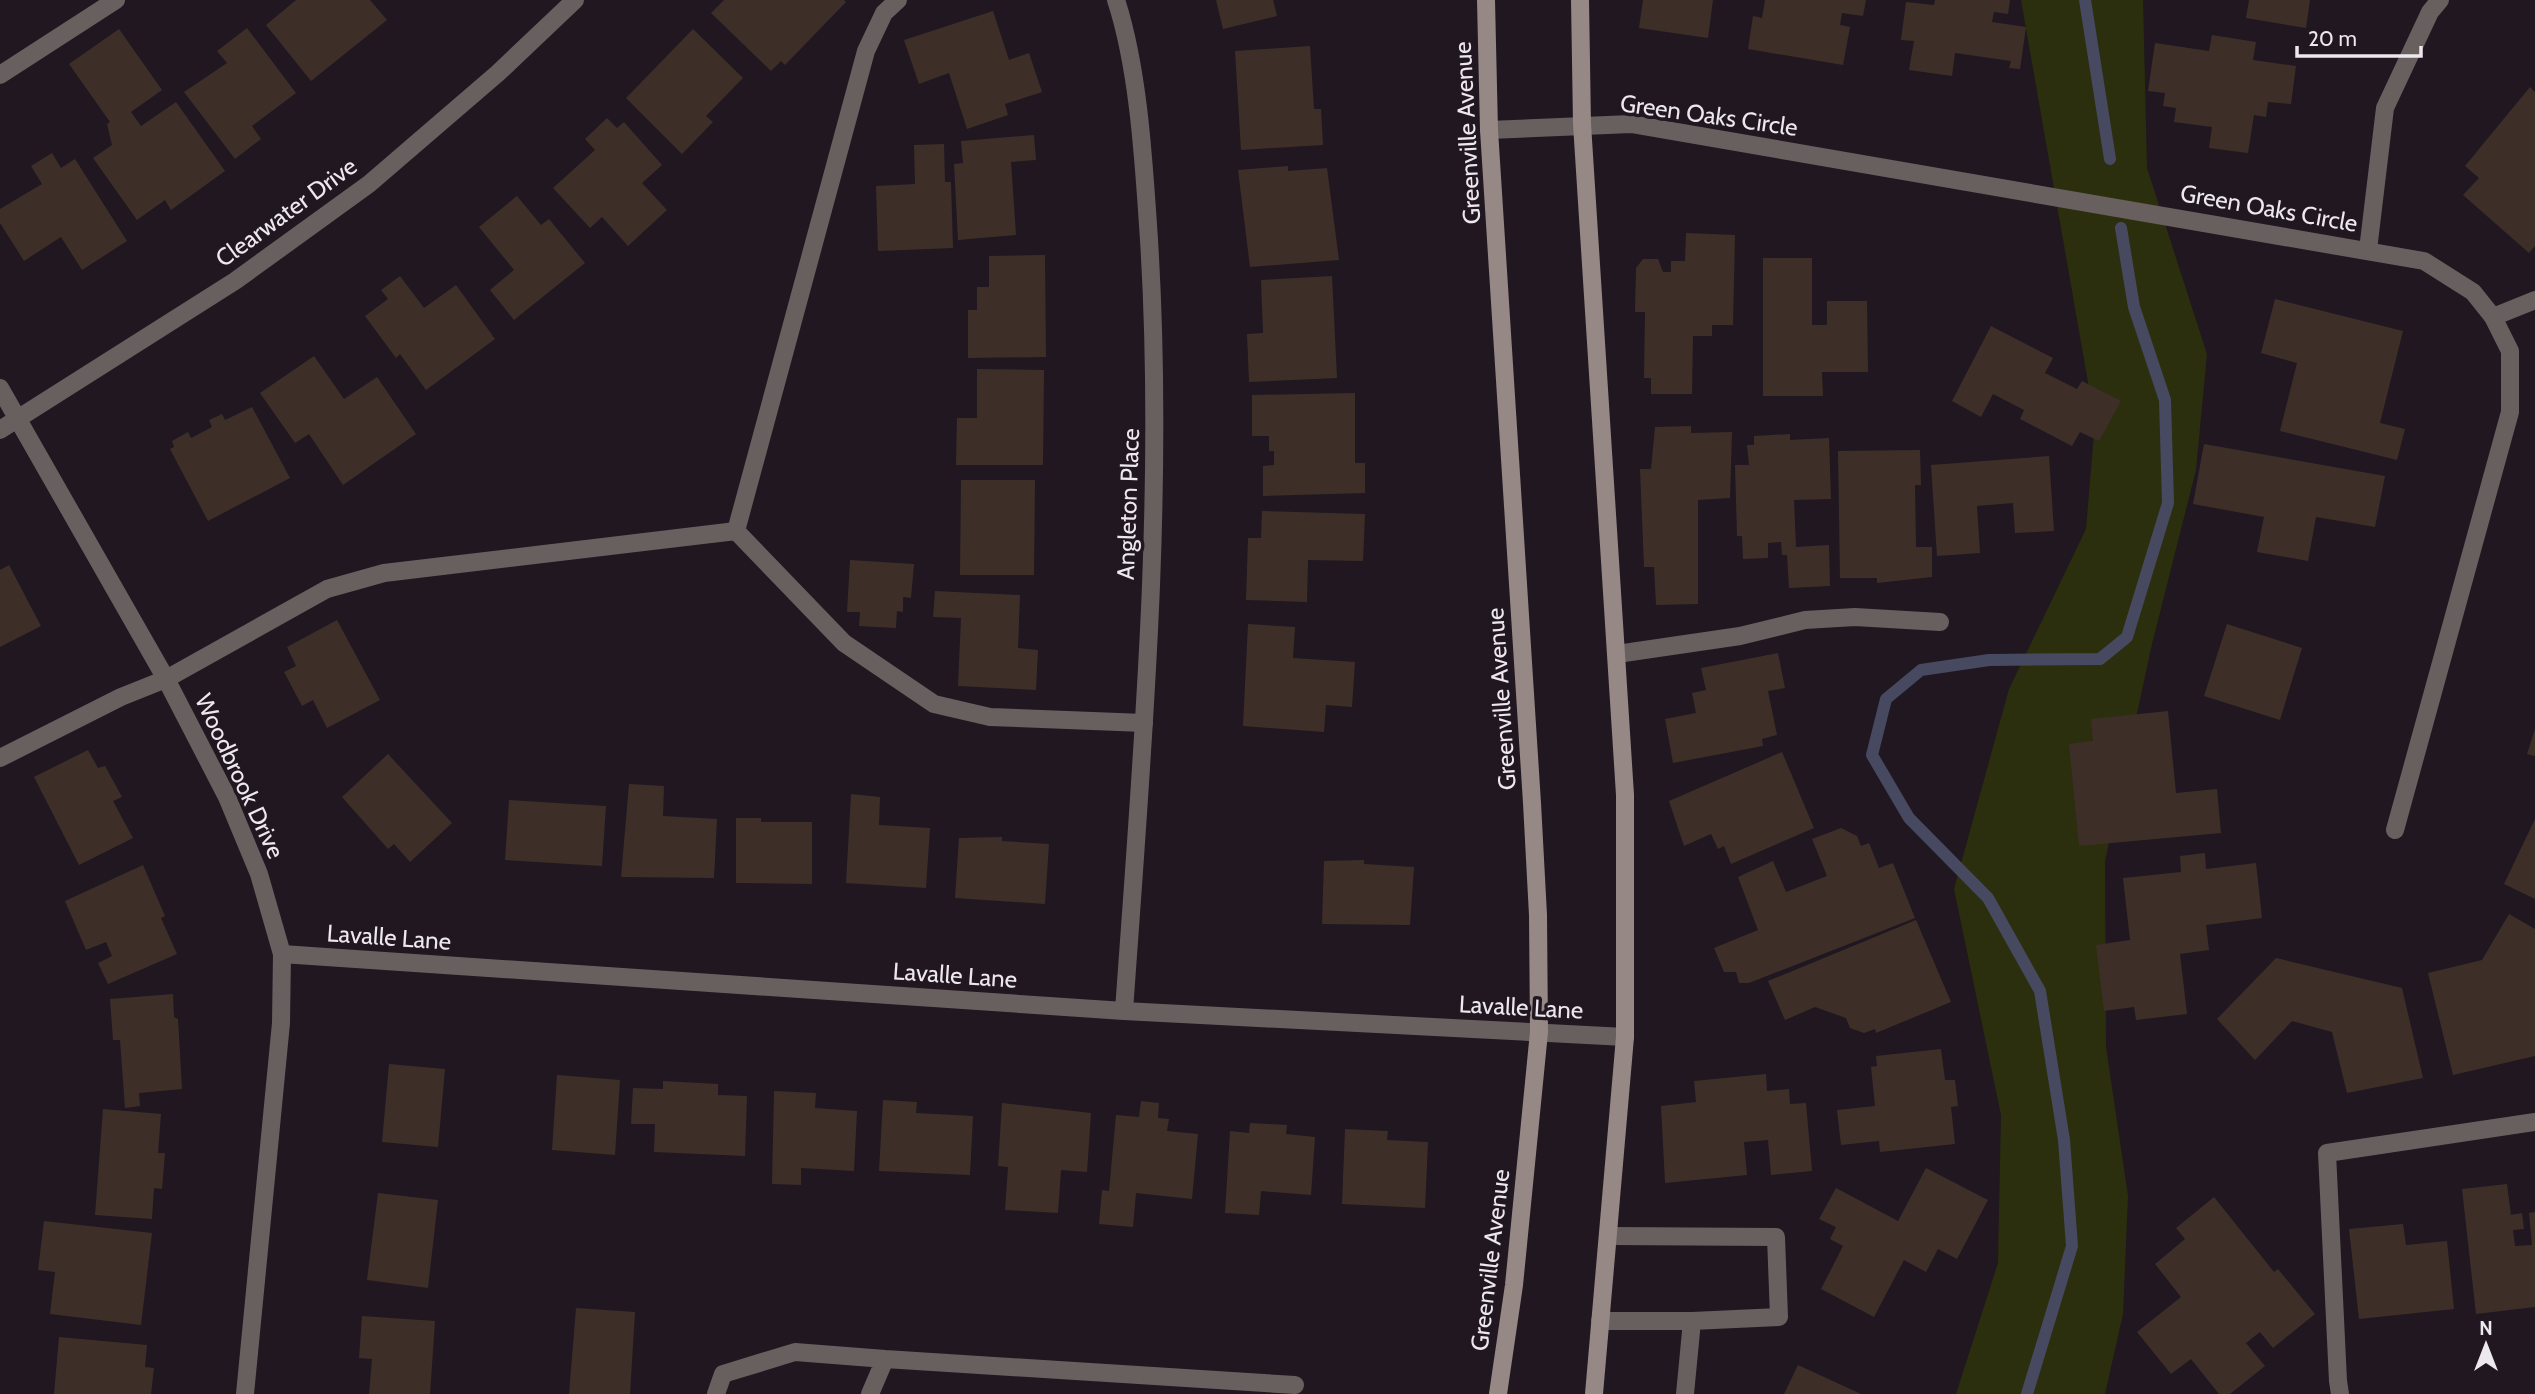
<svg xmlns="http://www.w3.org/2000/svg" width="2535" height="1394" font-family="Cabin,sans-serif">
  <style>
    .green { fill: #2b2f0d }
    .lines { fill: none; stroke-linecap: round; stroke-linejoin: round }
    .stream { stroke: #474960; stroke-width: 12 }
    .building { fill: #3d2f28 }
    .lane { stroke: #68605e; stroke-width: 18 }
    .street { stroke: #68605e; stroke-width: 18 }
    .secondary { stroke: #958885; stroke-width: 18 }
    .labels { text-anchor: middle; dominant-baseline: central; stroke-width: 7; stroke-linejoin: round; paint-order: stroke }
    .street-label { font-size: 24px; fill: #ede7ee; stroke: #201721 }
  </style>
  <rect width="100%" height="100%" fill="#201721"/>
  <!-- green -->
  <path class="green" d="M2021,0H2143L2147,168L2207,354L2196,470L2152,644L2105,861L2106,1047L2128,1196L2123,1314L2105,1394H1956L1998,1263L2001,1115L1954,889L2009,689L2086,529L2095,422Z"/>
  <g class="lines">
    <!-- stream -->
    <path class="stream" d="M2085,0L2110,159
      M2027,1394L2072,1246L2064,1140L2040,991L1988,898L1909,818L1872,755L1886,699L1921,670L1989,660L2100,659L2127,637L2168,503L2165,400L2134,307L2121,228"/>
  </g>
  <!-- building -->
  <path class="building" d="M296,0H370L387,20L311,81L266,25Z
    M724,0H844L846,2L785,65L781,61L771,71L711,13Z
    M1216,0H1273L1277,16L1223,29Z
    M1643,0H1713L1708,38L1639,28Z
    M1765,0H1866L1863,16L1842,13L1840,25L1850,27L1843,65L1748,49L1753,16L1762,18Z
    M1935,0H2010L2008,14L1994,12L1992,22L2026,27L2020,69L2009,68L2011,61L1955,53L1952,76L1909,70L1914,41L1901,40L1906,2L1934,5Z
    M2249,0H2310L2306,28L2246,18Z
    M993,11L1009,60L1029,53L1042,92L1005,104L1008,115L967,129L949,73L919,84L904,40Z
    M247,28L296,93L252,126L261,139L235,159L184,92L227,63L217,51Z
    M119,29L162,90L131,112L141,126L176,102L225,171L171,210L165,200L137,220L93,158L112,145L107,124L110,122L69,64Z
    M693,29L743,78L706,116L713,122L682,154L626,98Z
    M2212,35L2256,42L2253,60L2296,66L2291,104L2268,102L2266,117L2254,115L2248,153L2209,148L2212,127L2174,122L2176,108L2163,106L2165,93L2148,91L2155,43L2209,51Z
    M1310,46L1314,109H1321L1323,145L1241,150L1235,51Z
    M2530,87L2535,92V246L2529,253L2463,195L2479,178L2465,166Z
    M607,118L617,128L624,122L662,165L642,183L667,210L628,246L602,217L590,228L553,188L595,150L585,139Z
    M1034,135L1036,160L1011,162L1016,235L958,240L954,164L963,163L961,141Z
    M944,144L945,182H951L953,248L878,251L876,186L915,184L914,145Z
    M52,153L61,168L75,159L127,241L82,270L61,237L24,261L0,223V209L42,184L31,166Z
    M1288,166V171L1327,168L1339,260L1250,267L1238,170Z
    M517,196L541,225L549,219L585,263L514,320L490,290L514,270L479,227Z
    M1686,233L1735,235L1733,325H1712V336H1693L1692,394H1651V378H1644L1645,312H1635L1636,268L1643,259H1658L1663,272H1671V261H1685Z
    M1045,255L1046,357L968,358V310H977V287H989V256Z
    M1763,258H1812V325H1827V301H1867L1868,372H1822L1823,396H1763Z
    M400,276L424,308L456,285L495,339L426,390L400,354L396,358L365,316L388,299L381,290Z
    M1332,276L1337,378L1249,382L1247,334L1263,333L1261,280Z
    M2275,299L2403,331L2380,423L2405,429L2397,460L2280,431L2297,363L2261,353Z
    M1991,326L2053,358L2045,373L2077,389L2082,381L2121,401L2099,441L2080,432L2072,446L2020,419L2024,410L1993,394L1981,417L1952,401Z
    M314,356L344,399L377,377L416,434L343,485L309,434L295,443L260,393Z
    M977,369L1044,370L1043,465H956L957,418H977Z
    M1355,393V463H1365V493L1263,496V466L1274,465V451H1269V436H1252V395Z
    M252,407L290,478L208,521L170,449L174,447L172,441L188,432L191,438L212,427L209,420L222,414L225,420Z
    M1691,426V433L1732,432L1730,498L1698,500V604L1656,605L1654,567H1644L1640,469H1651L1655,427Z
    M1790,434V440L1829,438L1831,499L1794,500L1796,547L1829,545L1830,586L1789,588L1787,555H1782L1781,542L1768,543V558L1743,559L1742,536H1737L1735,465H1749L1747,445H1754V436Z
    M2204,444L2385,476L2375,527L2316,517L2308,561L2257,552L2264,517L2193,504Z
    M1920,450L1921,485H1915L1916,547H1932V577L1877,583V578H1840L1838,451Z
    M2049,456L2054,531L2015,533L2013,503L1977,506L1980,553L1937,556L1931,465Z
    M961,480H1035L1034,575H960Z
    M1262,511L1365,514L1363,561L1308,560L1307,602L1246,600L1248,538H1261Z
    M850,560L914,564L911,598L903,597V612L897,611L896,628L859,626L860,612H847Z
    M9,565L41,626L0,647V570Z
    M935,591L1020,595L1018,648L1038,650L1036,690L958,686L961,618L933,617Z
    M337,620L380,700L327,728L313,700L302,706L284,672L296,666L287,647Z
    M1248,624L1295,627L1293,658L1355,662L1352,707L1326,705L1324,732L1243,726Z
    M2227,624L2302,648L2280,720L2204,696Z
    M1778,653L1785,688L1768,691L1777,735L1762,739L1763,746L1673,763L1665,719L1696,713L1692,693L1706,690L1701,668Z
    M2168,711L2176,793L2217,789L2221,833L2079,846L2069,744L2093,741L2091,719Z
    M2535,729V756L2527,754Z
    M88,750L98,768L105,766L122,797L113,801L133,838L79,865L34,777Z
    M1782,752L1814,828L1731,864L1724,846L1718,849L1711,834L1684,846L1669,801Z
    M388,754L452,823L410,862L394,844L388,849L342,797Z
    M629,784L664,786L663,816L717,819L714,878L621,877Z
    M851,794L880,797L879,825L930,828L926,888L846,883Z
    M509,800L606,806L602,866L505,860Z
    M736,818H761V822H812V884L736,883Z
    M2535,819V899L2504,884Z
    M1841,828L1857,836L1861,846L1869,843L1879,868L1893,863L1915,918L1749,983H1739L1736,972H1724L1714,948L1758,930L1738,877L1773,861L1786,892L1827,876L1812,839Z
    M1002,837V841L1049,844L1045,904L955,898L959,838Z
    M2205,853L2206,869L2256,863L2262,918L2206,925L2209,950L2180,954L2187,1014L2136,1020L2134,1007L2104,1011L2096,945L2130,940L2123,878L2181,872L2180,856Z
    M1364,860V864L1414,867L1410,925L1322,924L1324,861Z
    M143,865L165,916L161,918L177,954L108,984L98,963L112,956L106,942L86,950L65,901Z
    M2509,914L2535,929V1056L2453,1075L2428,973L2482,960Z
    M1916,920L1951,1002L1876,1033L1875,1029L1864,1033L1850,1028L1846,1018L1815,1007L1785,1020L1768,981Z
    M2276,958L2402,988L2423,1078L2347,1093L2332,1032L2292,1021L2255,1060L2217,1019Z
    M173,994L174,1017L178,1019L182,1089L139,1093L140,1106L125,1108L120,1040H113L110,999Z
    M1941,1049L1945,1080H1955L1958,1106L1951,1107L1955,1144L1880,1152L1879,1141L1841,1145L1837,1110L1875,1106L1871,1067L1877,1066L1876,1056Z
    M389,1064L445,1069L438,1147L382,1142Z
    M1766,1074L1767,1091L1789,1089L1790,1104L1806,1103L1812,1171L1771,1175L1768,1140L1744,1142L1747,1175L1665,1183L1661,1106L1696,1102L1694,1081Z
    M557,1075L620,1080L615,1155L552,1150Z
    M663,1081L718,1084V1095L747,1096L745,1156L654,1152L655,1124H631L633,1088L663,1089Z
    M774,1091L816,1093L815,1108L857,1111L854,1171L801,1168V1185L772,1184Z
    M883,1100L917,1102L916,1113L973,1116L970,1175L879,1171Z
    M1141,1101L1159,1103L1158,1118L1169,1119L1167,1131L1198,1134L1192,1199L1136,1193L1133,1227L1099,1224L1102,1190L1109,1191L1116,1115L1139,1117Z
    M1002,1103L1091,1113L1087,1172L1061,1170L1058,1213L1005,1210L1008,1167L998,1166Z
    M103,1109L161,1114L158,1153H165L162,1189L154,1188L152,1219L95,1215Z
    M1250,1123L1287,1125L1286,1134L1315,1137L1311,1195L1261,1191L1259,1215L1225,1213L1230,1131L1249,1133Z
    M1345,1129L1388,1131L1387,1140L1428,1142L1425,1208L1342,1204Z
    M1926,1168L1988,1200L1957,1259L1938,1249L1926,1272L1904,1260L1874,1317L1821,1289L1843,1246L1830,1239L1836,1227L1819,1219L1836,1188L1898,1221Z
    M2507,1184L2511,1215L2522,1213L2524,1229L2513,1230L2515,1246L2532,1245L2529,1213L2535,1212V1307L2476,1314L2462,1189Z
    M378,1193L438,1200L428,1288L367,1280Z
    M2214,1197L2274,1272L2278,1269L2315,1314L2273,1348L2260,1332L2246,1343L2265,1366L2230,1394H2219L2191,1359L2171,1374L2137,1332L2181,1297L2155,1264L2185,1239L2176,1228Z
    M44,1221L152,1233L141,1325L50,1314L55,1272L38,1270Z
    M2403,1224L2406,1245L2447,1241L2454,1309L2359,1319L2349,1229Z
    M576,1308L635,1312L630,1394H569Z
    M362,1316L435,1321L430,1394H369L372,1359L359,1358Z
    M59,1337L147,1345L145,1367L154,1368L151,1394H54Z
    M1798,1365L1861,1394H1784Z"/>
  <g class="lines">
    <!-- lane -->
    <path class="lane" d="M0,75L116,0
      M2493,317L2535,300
      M736,531L844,643L934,704L990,717L1144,723
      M1617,654L1740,636L1805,620L1855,617L1940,622
      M0,758L121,697L166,679L327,589L384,573L736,531L866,51L884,13L898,0
      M1600,1321H1692L1779,1317L1776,1237L1608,1236
      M716,1394L723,1374L795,1352L885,1359
      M870,1394L885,1359L1295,1385
      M1685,1394L1692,1321
      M2340,1394L2338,1381L2327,1153L2535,1122"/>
    <!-- street -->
    <path class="street" d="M1116,0C1139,70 1144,166 1149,240C1165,497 1142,755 1124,1011
      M1489,130L1631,124L2424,261L2473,292L2493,317L2510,351V412L2395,830
      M2368,250L2385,108L2430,12L2440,0
      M0,388L166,679L227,797L259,874L282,954L281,1023L245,1394
      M0,430L235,281L369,184L498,73L575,0
      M282,954L1124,1011L1625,1037"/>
    <!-- secondary -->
    <path class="secondary" d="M1486,0L1489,130L1532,803L1538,915L1539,1032L1514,1285L1498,1394
      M1580,0L1582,124L1625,795V1037L1594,1394"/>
  </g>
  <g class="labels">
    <!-- street labels -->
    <g class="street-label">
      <text transform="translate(1709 115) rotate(8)">Green Oaks Circle</text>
      <text transform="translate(1467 133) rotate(-93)">Greenville Avenue</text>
      <text transform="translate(2269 208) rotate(10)">Green Oaks Circle</text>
      <text transform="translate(286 212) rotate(-36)">Clearwater Drive</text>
      <text transform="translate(1128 504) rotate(-88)">Angleton Place</text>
      <text transform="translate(1501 699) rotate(-94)">Greenville Avenue</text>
      <text transform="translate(240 776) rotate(65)">Woodbrook Drive</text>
      <text transform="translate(389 937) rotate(4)">Lavalle Lane</text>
      <text transform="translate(955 975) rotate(4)">Lavalle Lane</text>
      <text transform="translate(1521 1007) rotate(3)">Lavalle Lane</text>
      <text transform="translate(1490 1260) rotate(-83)">Greenville Avenue</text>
    </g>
  </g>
  <!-- north arrow -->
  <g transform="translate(2486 1345)" stroke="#201721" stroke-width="5" paint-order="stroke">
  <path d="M0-5L12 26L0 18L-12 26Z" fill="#ede7ee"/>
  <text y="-10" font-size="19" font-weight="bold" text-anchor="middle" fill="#ede7ee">N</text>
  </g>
  <!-- scale -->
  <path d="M2297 46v10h124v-10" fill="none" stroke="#ede7ee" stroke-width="3.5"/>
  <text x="2308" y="46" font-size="21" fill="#ede7ee" stroke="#201721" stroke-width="5" paint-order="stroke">20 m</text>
</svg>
